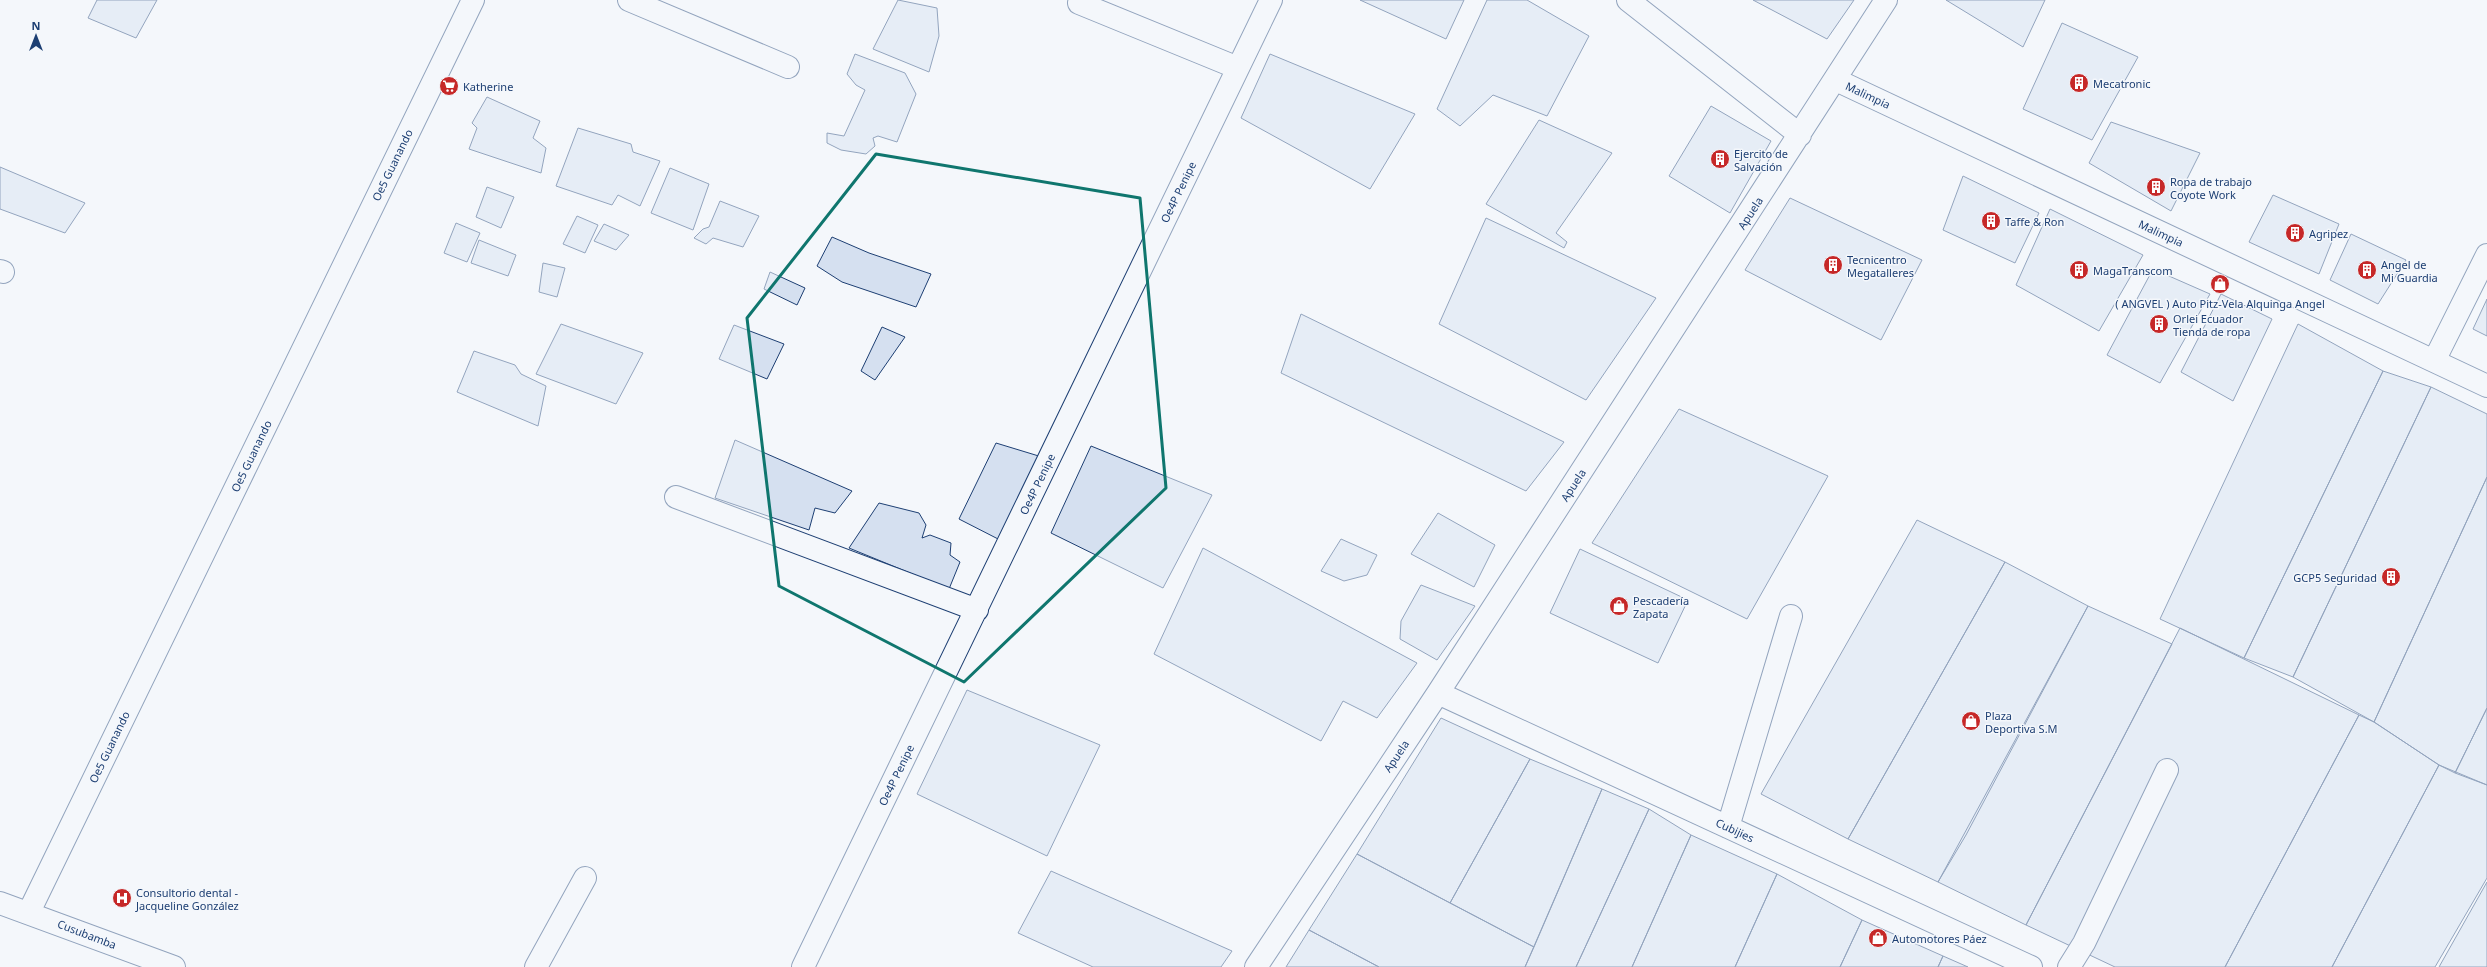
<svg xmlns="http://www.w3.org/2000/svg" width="2487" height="967" font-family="'Noto Sans',sans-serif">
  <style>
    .building { fill: #d5e0f0; stroke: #1d3f73 }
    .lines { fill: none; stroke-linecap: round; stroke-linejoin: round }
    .minor-casing { stroke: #1d3f73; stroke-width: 24 }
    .minor { stroke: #f4f7fb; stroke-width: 22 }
    .marked { fill: none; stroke: #0f766e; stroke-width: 3; stroke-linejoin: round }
    .labels { text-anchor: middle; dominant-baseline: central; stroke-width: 3; stroke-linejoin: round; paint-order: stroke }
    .poi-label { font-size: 11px; fill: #1d3f73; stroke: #f4f7fb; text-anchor: start }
    .street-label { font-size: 11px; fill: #1d3f73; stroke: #f4f7fb }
  </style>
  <rect width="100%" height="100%" fill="#f4f7fb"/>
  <!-- building -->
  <path class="building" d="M97,0H157L136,38L88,18Z
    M898,0L937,8L939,36L929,72L873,49Z
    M1360,0H1464L1446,39Z
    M1487,0H1527L1589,36L1547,116L1493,95L1460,126L1437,109Z
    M1753,0H1854L1827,39Z
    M1946,0H2045L2023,47Z
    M2062,23L2138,57L2092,140L2023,109Z
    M855,54L905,73L916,94L897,142L878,136L873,138L875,146L866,154L841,150L827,143V133L844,136L865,90L856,85L847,74Z
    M1270,54L1415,114L1370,189L1241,118Z
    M487,97L540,121L533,138L546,148L541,173L469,149L477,128L472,123Z
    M1711,106L1771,141L1730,213L1669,176Z
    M1539,120L1612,153L1556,233L1567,242L1564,248L1486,204Z
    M2111,122L2200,153L2171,211L2089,163Z
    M578,128L631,144L633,152L660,161L640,206L618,195L612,205L556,186Z
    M0,167L85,203L65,233L0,209Z
    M670,168L709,184L693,230L651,213Z
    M1963,176L2039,213L2015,263L1943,230Z
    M487,187L514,197L501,228L476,217Z
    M2273,195L2339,224L2319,274L2249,242Z
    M1790,198L1922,260L1881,340L1745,270Z
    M720,201L759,216L743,247L713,238L706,244L694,238L703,229L709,227Z
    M2050,209L2143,255L2099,331L2016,285Z
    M577,216L598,225L585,253L563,244Z
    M1486,218L1656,298L1586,400L1439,324Z
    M456,223L480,233L467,262L444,253Z
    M604,224L629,235L616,250L594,241Z
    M2351,234L2406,260L2378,304L2330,280Z
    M832,237L869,253L931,274L916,307L842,282L817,266Z
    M479,240L516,255L508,276L471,263Z
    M543,263L565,268L557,297L539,292Z
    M2153,269L2210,294L2160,383L2107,355Z
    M770,272L805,288L797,305L764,289Z
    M2221,294L2272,319L2233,401L2181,372Z
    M2487,299V336L2473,329Z
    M1301,314L1564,442L1526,491L1281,373Z
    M561,324L643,353L616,404L536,374Z
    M2298,324L2383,371L2244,658L2160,619Z
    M734,325L784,344L767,379L719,359Z
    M882,327L905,337L875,380L861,371Z
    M474,351L515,365L521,374L546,386L538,426L457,392Z
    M2383,371L2431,387L2293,677L2244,658Z
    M2431,387L2487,414V477L2374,722L2293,677Z
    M1679,409L1828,476L1747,619L1592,543Z
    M735,440L852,491L835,513L815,508L809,530L715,498Z
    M996,443L1042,457L1002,541L959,519Z
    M1091,446L1212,495L1163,588L1051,533Z
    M2487,477V708L2455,773L2439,765L2374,722Z
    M879,503L919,513L926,525L922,538L930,535L951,543L950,555L960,562L949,589L849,548Z
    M1438,513L1495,545L1474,587L1411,554Z
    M1917,520L2005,562L1848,839L1761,794Z
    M1341,539L1377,555L1367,575L1344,581L1321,571Z
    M1203,548L1417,663L1377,718L1343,701L1321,741L1154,654Z
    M1580,549L1688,600L1658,663L1550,613Z
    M2005,562L2088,606L1966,835L1938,882L1848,839Z
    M1421,585L1475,606L1437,660L1400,639L1401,621Z
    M2088,606L2172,644L2026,925L1938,882Z
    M2180,628L2359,715L2225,967H2115L2026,925Z
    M967,690L1100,745L1047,856L917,794Z
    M2487,708V785L2455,773Z
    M2359,715L2374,722L2439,765L2332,967H2225Z
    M1441,718L1530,759L1450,903L1357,854Z
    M1530,759L1602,789L1534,947L1450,903Z
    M2439,765L2487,785V878L2435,967H2332Z
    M1602,789L1649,809L1576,967H1525Z
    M1649,809L1691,835L1632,967H1576Z
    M1691,835L1777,874L1735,967H1632Z
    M1357,854L1534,947L1525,967H1379L1309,930Z
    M1051,871L1232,951L1221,967H1093L1018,933Z
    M1777,874L1862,920L1840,967H1735Z
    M2487,882V967H2439Z
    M1862,920L1943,956L1938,967H1840Z
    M1309,930L1379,967H1286Z
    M1943,956L1968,967H1938Z"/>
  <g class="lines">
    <!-- minor casing -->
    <g class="minor-casing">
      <path id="minor" d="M629,0L788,67
        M1628,0L1800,135
        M1079,3L1238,68
        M1836,80L2487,386
        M0,271L3,272
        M2434,361L2487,255
        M676,497L977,610
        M1438,693L2031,967
        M1728,827L1791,616
        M0,903L174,967
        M29,912L473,0
        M536,967L585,878
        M803,967L1271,0
        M1256,967L1438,693L1886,0
        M2069,967L2084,943L2167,770"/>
    </g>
    <!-- minor -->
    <use href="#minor" class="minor"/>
  </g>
  <!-- marked area -->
  <path d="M0 0H2487V967H0ZM876,154L1140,198L1166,488L964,682L779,586L747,318Z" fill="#f4f7fb" fill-opacity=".55" fill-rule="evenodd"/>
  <path class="marked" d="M876,154L1140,198L1166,488L964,682L779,586L747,318Z"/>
  <!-- icons -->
  <defs>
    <g id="building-disc" transform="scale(1)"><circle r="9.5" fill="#c62828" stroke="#f4f7fb"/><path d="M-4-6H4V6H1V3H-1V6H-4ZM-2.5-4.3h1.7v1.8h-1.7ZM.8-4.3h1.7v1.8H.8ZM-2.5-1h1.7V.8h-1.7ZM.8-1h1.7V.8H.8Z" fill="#fff"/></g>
    <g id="supermarket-disc" transform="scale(1)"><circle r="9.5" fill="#c62828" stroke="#f4f7fb"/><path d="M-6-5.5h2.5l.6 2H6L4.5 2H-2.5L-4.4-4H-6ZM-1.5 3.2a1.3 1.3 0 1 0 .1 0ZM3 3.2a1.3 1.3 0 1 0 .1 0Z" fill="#fff"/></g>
    <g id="shop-disc" transform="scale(1)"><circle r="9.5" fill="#c62828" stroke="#f4f7fb"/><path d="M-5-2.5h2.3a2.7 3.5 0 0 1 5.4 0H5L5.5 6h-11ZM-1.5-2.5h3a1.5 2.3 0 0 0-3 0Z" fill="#fff"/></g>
    <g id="hospital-disc" transform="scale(1)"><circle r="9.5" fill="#c62828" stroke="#f4f7fb"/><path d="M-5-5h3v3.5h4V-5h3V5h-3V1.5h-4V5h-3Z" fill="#fff"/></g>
  </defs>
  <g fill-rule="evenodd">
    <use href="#building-disc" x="2079" y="83"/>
    <use href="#supermarket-disc" x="449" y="86"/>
    <use href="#building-disc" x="1720" y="159"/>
    <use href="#building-disc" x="2156" y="187"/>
    <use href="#building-disc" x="1991" y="221"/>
    <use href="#building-disc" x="2295" y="233"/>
    <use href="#building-disc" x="1833" y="265"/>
    <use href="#building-disc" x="2079" y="270"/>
    <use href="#building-disc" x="2367" y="270"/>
    <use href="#shop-disc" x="2220" y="284"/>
    <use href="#building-disc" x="2159" y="324"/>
    <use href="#building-disc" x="2391" y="577"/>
    <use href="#shop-disc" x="1619" y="606"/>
    <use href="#shop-disc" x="1971" y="721"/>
    <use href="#hospital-disc" x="122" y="898"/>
    <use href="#shop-disc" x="1878" y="938"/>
  </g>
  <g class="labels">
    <!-- poi labels -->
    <g class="poi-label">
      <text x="2093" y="83">Mecatronic</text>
      <text x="463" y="86">Katherine</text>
      <text x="1734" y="153">Ejercito de<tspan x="1734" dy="13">Salvación</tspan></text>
      <text x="2170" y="181">Ropa de trabajo<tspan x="2170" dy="13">Coyote Work</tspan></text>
      <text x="2005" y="221">Taffe &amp; Ron</text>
      <text x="2309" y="233">Agripez</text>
      <text x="1847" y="259">Tecnicentro<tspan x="1847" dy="13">Megatalleres</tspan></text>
      <text x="2381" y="264">Angel de<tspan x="2381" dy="13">Mi Guardia</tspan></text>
      <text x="2093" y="270">MagaTranscom</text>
      <text x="2220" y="303" text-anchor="middle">( ANGVEL ) Auto Pitz-Vela Alquinga Angel</text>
      <text x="2173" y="318">Orlei Ecuador<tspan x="2173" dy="13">Tienda de ropa</tspan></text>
      <text x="2377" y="577" text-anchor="end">GCP5 Seguridad</text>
      <text x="1633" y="600">Pescadería<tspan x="1633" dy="13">Zapata</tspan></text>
      <text x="1985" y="715">Plaza<tspan x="1985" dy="13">Deportiva S.M</tspan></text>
      <text x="136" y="892">Consultorio dental -<tspan x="136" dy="13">Jacqueline González</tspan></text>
      <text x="1892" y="938">Automotores Páez</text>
    </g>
    <!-- street labels -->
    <g class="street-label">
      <text transform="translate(1868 95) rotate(25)">Malimpia</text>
      <text transform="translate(392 165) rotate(-64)">Oe5 Guanando</text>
      <text transform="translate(1178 192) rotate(-64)">Oe4P Penipe</text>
      <text transform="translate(1750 213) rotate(-57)">Apuela</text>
      <text transform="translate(2161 233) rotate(25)">Malimpia</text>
      <text transform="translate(251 456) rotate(-64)">Oe5 Guanando</text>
      <text transform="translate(1037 484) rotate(-64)">Oe4P Penipe</text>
      <text transform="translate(1573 485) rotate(-57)">Apuela</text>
      <text transform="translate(109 747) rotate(-64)">Oe5 Guanando</text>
      <text transform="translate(1396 756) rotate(-56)">Apuela</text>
      <text transform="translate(896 775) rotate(-64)">Oe4P Penipe</text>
      <text transform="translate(1735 830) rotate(25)">Cubijies</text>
      <text transform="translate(87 934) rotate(21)">Cusubamba</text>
    </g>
  </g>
  <!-- north arrow -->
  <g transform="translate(36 36)" stroke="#f4f7fb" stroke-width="3" paint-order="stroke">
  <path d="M0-3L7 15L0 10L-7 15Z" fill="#1d3f73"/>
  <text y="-6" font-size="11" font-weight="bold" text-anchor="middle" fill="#1d3f73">N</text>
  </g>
</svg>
